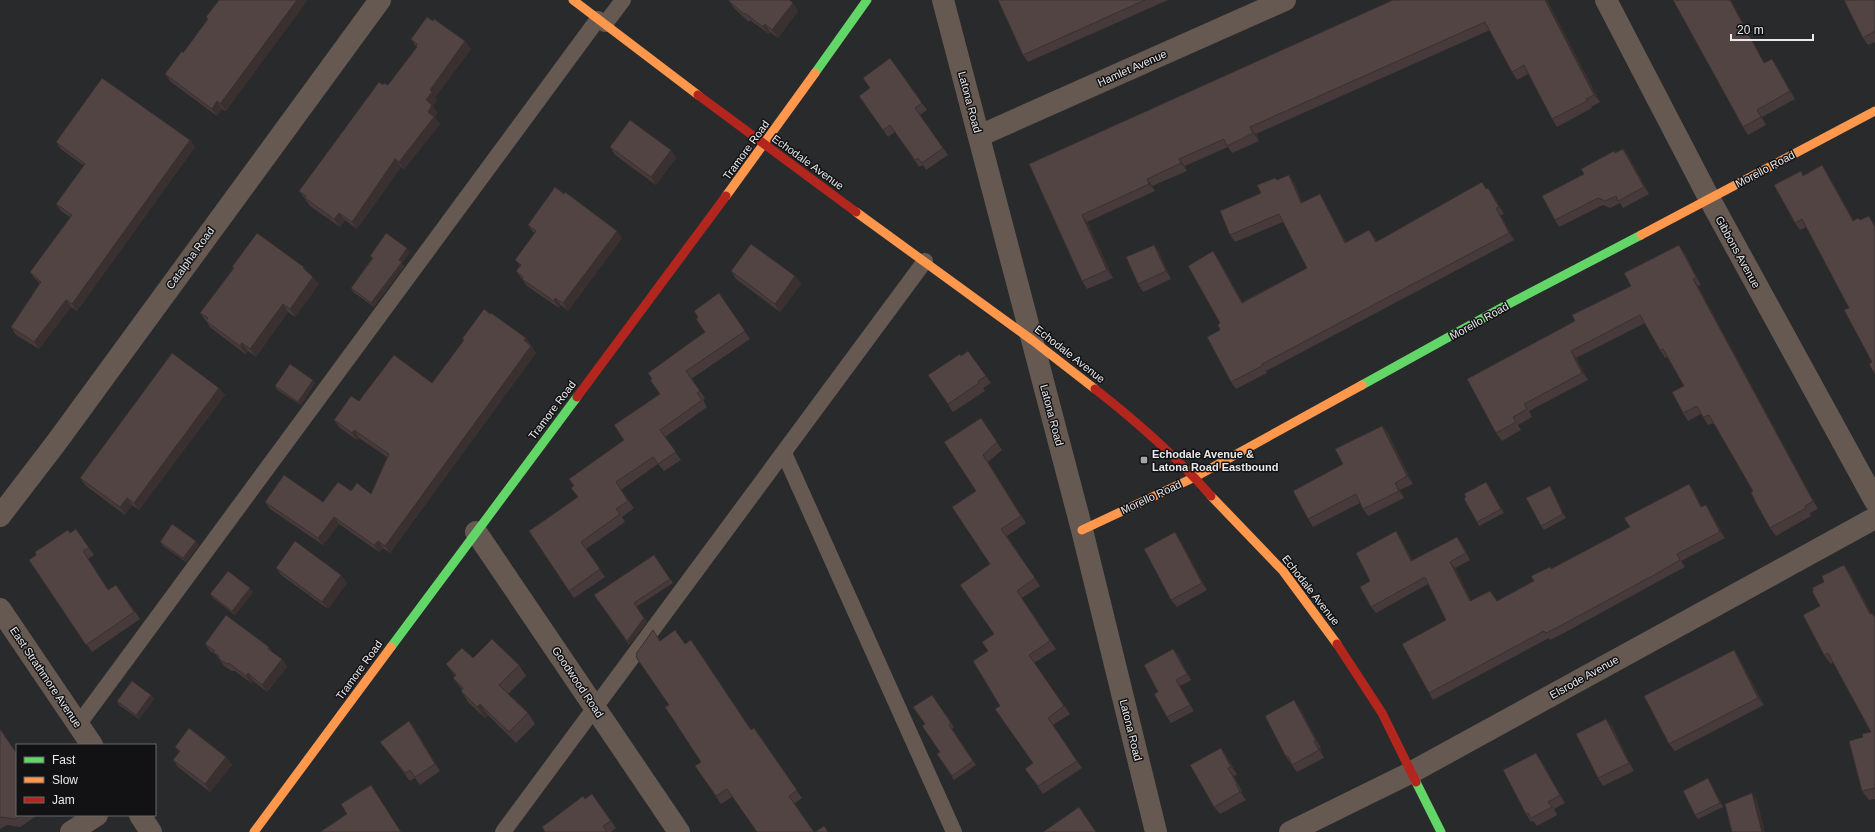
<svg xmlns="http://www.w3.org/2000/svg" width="1875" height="832" font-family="Arial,sans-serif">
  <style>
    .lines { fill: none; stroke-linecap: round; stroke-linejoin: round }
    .lane { stroke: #665951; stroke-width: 16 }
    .street { stroke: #665951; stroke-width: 22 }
    .fast { stroke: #63d668; stroke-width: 9 }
    .slow { stroke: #ff974d; stroke-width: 9 }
    .jam { stroke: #b3261e; stroke-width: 9 }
    .wall { fill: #473a3a }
    .shaded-wall { fill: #3a3030 }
    .building { fill: #534444; stroke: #3a3030 }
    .poi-dot { fill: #a6a6a9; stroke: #121214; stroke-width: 1.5 }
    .labels { text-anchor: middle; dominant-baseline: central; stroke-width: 3; stroke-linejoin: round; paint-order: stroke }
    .street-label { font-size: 11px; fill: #e9e9ec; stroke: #121214 }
    .poi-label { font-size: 11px; font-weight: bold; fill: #e9e9ec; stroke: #121214; text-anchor: start }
  </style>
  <rect width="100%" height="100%" fill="#292a2c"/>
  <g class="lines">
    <!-- lane -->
    <path class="lane" d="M605,24L623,0
      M784,453L954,832
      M78,725L598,19
      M503,832L925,261"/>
    <!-- street -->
    <path class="street" d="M943,0L1082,530L1156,832
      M1606,0L1709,198L1875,501
      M979,136L1285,0
      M0,516L56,443L380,0
      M476,532L679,832
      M0,609L92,745
      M140,815L151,832
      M71,832L97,815
      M1290,832L1412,772L1875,518"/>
    <!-- fast -->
    <path class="fast" d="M815,73L867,0
      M1362,385L1503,307L1641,235
      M391,647L577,397
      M1416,782L1441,832"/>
    <!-- slow -->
    <path class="slow" d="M573,0L698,95
      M726,196L815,73
      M856,212L1032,340L1095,389
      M1641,235L1875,111
      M1211,496L1283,571L1337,644
      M1082,530L1195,477L1362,385
      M254,832L391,647"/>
    <!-- jam -->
    <path class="jam" d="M698,95L856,212
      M1095,389C1136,421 1176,456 1211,496
      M577,397L726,196
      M1337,644L1382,713L1416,782"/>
  </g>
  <!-- wall -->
  <path class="wall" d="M219,0L226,111L222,109L217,116L171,82L165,74L183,53L208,19L206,17Z
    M729,0H790L798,11L778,38L770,32L769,34L750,20L749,22L734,8L729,1Z
    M998,0H1168L1028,62L1023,55Z
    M1393,0H1547L1600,102L1591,107L1592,108L1557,127L1552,119L1528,74L1517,80L1512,72L1490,30L1256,134L1259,141L1232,153L1228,147L1185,166L1187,171L1152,186L1155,191L1087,222L1113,278L1087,289L1082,281L1029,164Z
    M1875,0V42L1868,45L1863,38Z
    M411,39L471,49L435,97L437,100L433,106L437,113L435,117L440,124L404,169L401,167L357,229L345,220L340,227L310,206L299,191L383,85H388L417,48Z
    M890,58L927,110L920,115L948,155L926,170L923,165L919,167L895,132L888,137L859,96L870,88Z
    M1772,59L1777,66L1795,99L1762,117L1766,125L1748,135L1743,127L1765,63Z
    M190,140L195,147L77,311L71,307L39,349L16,335L11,327L40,283L35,279L30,272L70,217L61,211L56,204L84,166L61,149L56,142Z
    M610,147L671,150L676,158L656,185L615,155Z
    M1623,149L1628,155L1649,194L1623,208L1620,203L1610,208L1603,205L1559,227L1555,220L1584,174L1615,153Z
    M1822,165L1827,173L1854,221L1860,220L1874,223L1872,362L1849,308L1806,227L1800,230L1795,223L1804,175Z
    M1277,180L1294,182L1302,202L1320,194L1324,201L1346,242L1369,230L1377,241L1488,188L1493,195L1504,214L1501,215L1514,240L1266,371L1267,373L1236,389L1231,382L1220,330L1218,258L1242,302L1307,268L1283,222L1235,242L1230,235L1261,193Z
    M528,225L622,238L568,311L561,305L559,308L527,286L516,271L520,266L515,260L535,233L533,232Z
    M1154,245L1159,252L1171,279L1143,292L1138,284Z
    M410,252L402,263L404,266L374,307L353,292L351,288L372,258L370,256Z
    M1684,252L1701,285L1698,286L1818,509L1810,513L1811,516L1776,536L1770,528L1753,491L1714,423L1708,425L1701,414L1688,421L1683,413L1684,386L1668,357L1665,358L1660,350L1645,323L1576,358L1588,380L1529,411L1532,417L1518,425L1521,430L1502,441L1496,433L1575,321Z
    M232,267H304L307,272L319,284L295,317L288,312L256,357L248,351L245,354L211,328L200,313L233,269Z
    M731,271L795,276L801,284L780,312L736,279Z
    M719,293L750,339L691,379L705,398L703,400L707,407L665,437L681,460L664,471L658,464L621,490L634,508L622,517L625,522L586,549L605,577L574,598L529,531L578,497L624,440L660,394L652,379L705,332L698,318Z
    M526,338L536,353L390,553L383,548L379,552L339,524L323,545L270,509L265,502H323L351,491L371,494L387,457L359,438L357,440L339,427L334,420L359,401L432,383L464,341L462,339Z
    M968,351L991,383L983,388L985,391L953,412L928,375L961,356Z
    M315,383L301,405L277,390L275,386Z
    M219,388L225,395L139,510L132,505L125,515L86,486L80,478Z
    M981,418L1002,450L988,462L1026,523L1007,536L1040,586L1022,598L1056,649L1034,663L1070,714L1053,725L1082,768L1043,794L1025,769L1033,763L1000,706L988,651L994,634L990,564L976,491Z
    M1382,426L1388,433L1413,484L1400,490L1404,498L1368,516L1363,509L1360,503L1313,527L1308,519L1343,464Z
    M1486,482L1504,513L1479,526L1477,522Z
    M1689,484L1694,491L1702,507L1706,505L1710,511L1725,538L1681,561L1685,567L1659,581L1564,633L1550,640L1549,638L1433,700L1429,693L1446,620L1428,584L1376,613L1371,607L1370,581L1400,537L1412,560L1457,537L1462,544L1470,560L1455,568L1471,601H1497L1534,581L1550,567L1552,569L1630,527Z
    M1552,490L1566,518L1544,530L1541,526Z
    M76,529L94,555L88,559L108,590L116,585L140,619L92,652L29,560Z
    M1180,540L1207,590L1177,607L1171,600Z
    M160,542L199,545L186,562L163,546Z
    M654,555L673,583L636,607L647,622L629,645L594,595Z
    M1844,565L1850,574L1871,613H1872L1875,617V799L1869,800L1862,791L1863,737L1871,732L1833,662L1831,664L1824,655L1820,606L1814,590Z
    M276,568L341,575L347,583L328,609L281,575Z
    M253,592L235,615L213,598L210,594Z
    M660,641L685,644L751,730L754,728L802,798L794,804L732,797L721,804L695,766L701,762L669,705L637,656Z
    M205,644L269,647L273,653L282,659L287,667L267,692L253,681L251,683L235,671H232L224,666L216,655L210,651Z
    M1173,649L1178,655L1191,680L1180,686L1194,711L1171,723L1167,717L1158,692Z
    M1734,650L1739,658L1764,705L1675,751L1669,744Z
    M473,658L519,665L526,676L508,694L528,713L535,724L516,743L488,715L485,718L468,702L461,691L462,690L453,678L455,676L446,664Z
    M932,695L954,727L952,729L976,765L954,780L937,754L940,752L925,724Z
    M154,699L139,719L119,705L117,701Z
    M1294,700L1299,707L1321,748L1320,749L1324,758L1297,772L1286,757Z
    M409,721L415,729L440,771L420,785L415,778L410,781L380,742Z
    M1612,726L1634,771L1603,786L1598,778Z
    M0,728L17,815H38L20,827L7,825L0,829Z
    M175,747L226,757L232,765L210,792L178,767L173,760L179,752Z
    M1221,748L1226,755L1237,774L1234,776L1242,791L1241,792L1246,800L1220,814L1214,807Z
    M1541,760L1565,803L1554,809L1557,815L1537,826L1533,821L1531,822L1526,814Z
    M1710,782L1723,807L1698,819L1695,815Z
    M592,794L616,828L611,832H545L585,799Z"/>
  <!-- shaded-wall -->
  <path class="shaded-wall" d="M297,0H308L226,111L220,104Z
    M1545,0H1547L1600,102L1594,95Z
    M1730,0H1731L1769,71L1764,63Z
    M793,3L798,11L778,38L772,30Z
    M765,24L770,32L769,34L763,27Z
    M465,41L471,49L435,97L437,100L433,106L437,113L435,117L440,124L404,169L399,162L428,112L426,100L430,90Z
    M1772,59L1777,66L1795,99L1790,91Z
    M217,101L222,109L217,116L212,109Z
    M1757,110L1762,117L1766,125L1761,117Z
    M1250,127L1256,134L1259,141L1253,133Z
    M190,140L195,147L77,311L72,304Z
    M1623,149L1628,155L1649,194L1644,187Z
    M671,150L676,158L656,185L651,177Z
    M395,159L401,167L357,229L352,222Z
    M1179,159L1185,166L1187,171L1181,163Z
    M1822,165L1827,173L1858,228L1853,221Z
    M1289,175L1294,182L1305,210L1301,203Z
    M1147,179L1152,186L1155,191L1149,184Z
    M1488,188L1493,195L1504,214L1499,207Z
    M1320,194L1324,201L1350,250L1345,243Z
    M1496,208L1501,215L1514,240L1509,233Z
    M339,213L345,220L340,227L334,219Z
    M1082,215L1087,222L1113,278L1107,270Z
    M1369,230L1374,237L1381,249L1376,242Z
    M617,231L622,238L568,311L563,303Z
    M1154,245L1159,252L1171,279L1166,271Z
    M1679,245L1684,252L1701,285L1696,277Z
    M407,248L410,252L402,263L404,266L374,307L371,303L399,260Z
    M1213,251L1218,258L1247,310L1242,303Z
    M795,276L801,284L780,312L775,304Z
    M313,277L319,284L295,317L290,309Z
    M1693,279L1698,286L1818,509L1813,501Z
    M555,298L561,305L559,308L554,301Z
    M66,300L71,307L39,349L34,342Z
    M283,304L288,312L256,357L250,349Z
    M526,338L531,345L529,347L524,340Z
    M242,343L248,351L245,354L240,346Z
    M531,346L536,353L390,553L385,546Z
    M1571,351L1576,358L1588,380L1582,373Z
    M313,380L315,383L301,405L298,402Z
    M219,388L225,395L139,510L134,503Z
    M1382,426L1388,433L1413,484L1407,476Z
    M354,430L359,438L357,440L352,433Z
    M983,455L988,462L1026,523L1021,516Z
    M1486,482L1489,486L1504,513L1501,509Z
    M1395,483L1400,490L1404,498L1399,491Z
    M1689,484L1694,491L1706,514L1701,507Z
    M1550,486L1566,518L1563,514Z
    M127,498L132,505L125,515L120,507Z
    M1706,505L1710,511L1725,538L1720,532Z
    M334,517L339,524L323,545L318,538Z
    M1396,531L1400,537L1415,567L1411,561Z
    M1175,532L1180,540L1207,590L1202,583Z
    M1457,537L1462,544L1470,560L1466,553Z
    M196,541L199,545L186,562L183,558Z
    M378,541L383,548L379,552L374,545Z
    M1450,562L1455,568L1475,608L1470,601Z
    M1844,565L1850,574L1875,620L1870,614Z
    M341,575L347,583L328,609L322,602Z
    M250,588L253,592L235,615L232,611Z
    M644,618L647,622L629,645L627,641Z
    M1173,649L1178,655L1191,680L1187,674Z
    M1734,650L1739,658L1764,705L1758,698Z
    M282,659L287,667L267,692L262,685Z
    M248,673L253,681L251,683L246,676Z
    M1176,680L1180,686L1194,711L1190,705Z
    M151,695L154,699L139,719L136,715Z
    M1294,700L1299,707L1321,748L1316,741Z
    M480,704L488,715L485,718L477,707Z
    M1606,719L1612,726L1634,771L1629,763Z
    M409,721L415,729L440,771L435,764Z
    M1314,741L1320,749L1324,758L1319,750Z
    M1221,748L1226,755L1237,774L1231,767Z
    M1536,753L1541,760L1565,803L1560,795Z
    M226,757L232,765L210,792L205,784Z
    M1228,768L1234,776L1242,791L1237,784Z
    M1708,778L1710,782L1723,807L1720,803Z
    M1236,784L1246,800L1240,792Z
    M1752,793L1757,800L1765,832H1762Z"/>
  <!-- building -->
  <path class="building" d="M219,0H297L220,104L217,101L212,109L165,74L182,51L183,53L208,19L206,17Z
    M729,0H789L793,3L772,30L765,24L763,27L745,13L744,14L729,1Z
    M998,0H1145L1023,55Z
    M1393,0H1545L1594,95L1586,99L1587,101L1552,119L1524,65L1512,72L1485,22L1250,127L1253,133L1227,146L1224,139L1179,159L1181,163L1147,179L1149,184L1082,215L1107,270L1082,281L1029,164Z
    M1673,0H1730L1764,63L1772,59L1790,91L1757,110L1761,117L1743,127Z
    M1844,0H1875V31L1863,38Z
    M427,17L433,21L434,19L465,41L430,90L432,92L426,100L432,105L428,112L434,117L399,162L395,159L352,222L339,213L334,219L305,198L306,196L299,191L379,82L383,85L384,83L388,85L417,47L416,46L417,44L411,39Z
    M890,58L922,103L915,108L943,148L922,163L918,158L915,160L890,125L883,130L859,96L870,88L863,78Z
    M102,78L190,140L72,304L66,300L34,342L11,327L41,282L30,272L72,215L56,204L85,164L56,142Z
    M630,120L671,150L651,177L610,147Z
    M1623,149L1644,187L1618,201L1616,196L1605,201L1598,198L1555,220L1542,196L1584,174L1581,169L1614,151L1615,153Z
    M1822,165L1853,221L1858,218L1860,220L1869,216L1875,227V374L1869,364L1872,362L1844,310L1849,308L1802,219L1795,223L1774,185L1801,171L1803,176Z
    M1289,175L1301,203L1320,194L1345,243L1369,230L1376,242L1482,182L1486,189L1488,188L1499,207L1496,208L1509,233L1262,364V366L1231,382L1207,337L1220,330L1218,325L1220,323L1188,266L1213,251L1242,303L1307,268L1279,214L1230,235L1220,211L1261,193L1257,185L1275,178L1277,180Z
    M555,187L564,194L565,192L617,231L563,303L555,298L554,301L522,279L523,277L516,271L521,265L515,260L536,231L528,225Z
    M257,233L304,267L303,268L313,277L290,309L283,304L250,349L242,343L240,346L206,321L208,318L200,313L234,268L232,267Z
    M386,233L407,248L399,260L402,262L371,303L351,288L373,258L370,256Z
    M751,244L795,276L775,304L731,271Z
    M1154,245L1166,271L1138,284L1126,257Z
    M1679,245L1696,277L1693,279L1813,501L1805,506L1806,508L1770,528L1756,503L1751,492L1753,491L1709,415L1703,417L1697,406L1683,413L1672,392L1684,386L1663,349L1660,350L1640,315L1571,351L1582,373L1524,404L1527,409L1513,417L1516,422L1496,433L1467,379L1575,321L1572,315L1631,286L1624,273Z
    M719,293L745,331L686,371L700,391L697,393L702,400L660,430L676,452L658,464L653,457L616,482L628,501L616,509L620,514L581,542L600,569L569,591L529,531L578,497L571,488L574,486L569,479L624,440L614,425L660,394L650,380L652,379L648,373L705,332L696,319L698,317L694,311Z
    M484,309L490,314L491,313L526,338L524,340L531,346L385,546L378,541L374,545L334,517L318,538L265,502L284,475L323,502L338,482L351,491L357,483L371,494L389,454L354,430L352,433L334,420L351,396L359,401L394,355L432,383L464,340L462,339Z
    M968,351L986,376L978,381L979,383L948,404L928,375L960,354L961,356Z
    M172,353L219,388L134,503L127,498L120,507L80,478Z
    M290,364L313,380L298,402L275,386Z
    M981,418L997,442L983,455L1021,516L1001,529L1035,578L1017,591L1050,641L1029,655L1064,706L1048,718L1077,761L1038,786L1025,769L1033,763L995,709L1000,706L973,661L988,651L982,642L994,634L960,585L990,564L952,507L976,491L944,442Z
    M1382,426L1407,476L1395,483L1399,491L1363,509L1356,494L1308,519L1293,491L1343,464L1335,449Z
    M1486,482L1501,509L1477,522L1464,499L1466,497L1464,494Z
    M1689,484L1701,507L1706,505L1720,532L1677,554L1680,560L1654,575L1560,626L1546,633L1544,631L1429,693L1402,644L1446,620L1425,577L1371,607L1360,587L1370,581L1356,553L1396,531L1411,561L1457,537L1466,553L1450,562L1470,601L1490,591L1497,601L1534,581L1531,576L1550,567L1551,569L1630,527L1624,518Z
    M1550,486L1563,514L1541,526L1526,498Z
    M172,524L196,541L183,558L160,542Z
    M76,529L89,548L83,551L108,590L116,585L134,612L86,645L29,560L36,555L35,552L68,530L70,533Z
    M1175,532L1202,583L1171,600L1144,549Z
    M295,541L341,575L322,602L276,568Z
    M654,555L670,579L634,603L644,618L627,641L594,595Z
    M1844,565L1870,614L1872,613L1875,618V788L1862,791L1849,741L1863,737L1862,734L1871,732L1828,653L1824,655L1803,615L1820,606L1812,591L1814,590L1812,588L1824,582L1822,576Z
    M228,571L250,588L232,611L210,594Z
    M226,615L269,647L268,649L282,659L262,685L248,673L246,676L229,663L227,664L219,659V656L213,652L215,651L205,644Z
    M653,630L660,641L675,630L685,644L691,640L751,730L754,728L797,790L789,796L814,832H757L727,789L716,796L695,766L701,762L665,707L669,705L636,657L637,656L636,654Z
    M492,639L519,665L499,685L528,713L509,732L480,704L477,707L461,691L463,688L453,678L456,675L446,664L462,648L473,658Z
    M1173,649L1187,674L1176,680L1190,705L1167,717L1154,694L1158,692L1144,665Z
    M1734,650L1758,698L1669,744L1644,696Z
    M132,681L151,695L136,715L117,701Z
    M932,695L951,723L949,725L973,761L952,776L937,754L940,752L922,726L925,724L913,707Z
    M1294,700L1316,741H1314L1319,750L1292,765L1288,756L1286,757L1265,716Z
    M1606,719L1629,763L1598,778L1576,734Z
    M409,721L435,764L415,777L410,770L405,773L380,742Z
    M189,728L226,757L205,784L173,760L180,751L175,747Z
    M0,729L17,754V815H22L15,819L2,817L0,818Z
    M1221,748L1231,767L1228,768L1237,784H1236L1240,792L1214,807L1190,765Z
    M1536,753L1560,795L1548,802L1552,807L1531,818L1528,813L1526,814L1503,770Z
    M1708,778L1720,803L1695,815L1683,791Z
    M371,785L401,832H320L347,814L341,804Z
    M1752,793L1762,832H1732L1725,804Z
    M592,794L611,821L603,826L607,832H545L542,827L583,796L585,799Z
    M1079,807L1096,832H1043Z
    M824,826L828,832H815Z"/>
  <!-- markers -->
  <rect class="poi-dot" x="1140" y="456" width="8" height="8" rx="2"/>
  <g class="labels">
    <!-- street labels -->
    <g class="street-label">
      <text transform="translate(1132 68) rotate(-24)">Hamlet Avenue</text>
      <text transform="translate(970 102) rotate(75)">Latona Road</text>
      <text transform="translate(746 150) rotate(-54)">Tramore Road</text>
      <text transform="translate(808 162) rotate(36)">Echodale Avenue</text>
      <text transform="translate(1765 169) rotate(-28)">Morello Road</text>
      <text transform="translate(1738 252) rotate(61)">Gibbons Avenue</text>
      <text transform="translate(190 258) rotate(-54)">Catalpha Road</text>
      <text transform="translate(1479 321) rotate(-29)">Morello Road</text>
      <text transform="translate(1070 354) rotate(38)">Echodale Avenue</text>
      <text transform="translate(552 410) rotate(-53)">Tramore Road</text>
      <text transform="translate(1052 415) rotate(75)">Latona Road</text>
      <text transform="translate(1151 497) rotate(-25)">Morello Road</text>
      <text transform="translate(1311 590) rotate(52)">Echodale Avenue</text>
      <text transform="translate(359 670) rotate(-54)">Tramore Road</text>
      <text transform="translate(46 677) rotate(56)">East Strathmore Avenue</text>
      <text transform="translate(1584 677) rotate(-29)">Elsrode Avenue</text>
      <text transform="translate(578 682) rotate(56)">Goodwood Road</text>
      <text transform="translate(1131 730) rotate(76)">Latona Road</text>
    </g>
    <!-- poi labels -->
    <g class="poi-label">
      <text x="1152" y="454">Echodale Avenue &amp;<tspan x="1152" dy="13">Latona Road Eastbound</tspan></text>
    </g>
  </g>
  <!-- legend -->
  <rect x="16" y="744" width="140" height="72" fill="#121214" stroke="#68686a"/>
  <rect x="24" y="757" width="20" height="6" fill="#63d668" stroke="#68686a"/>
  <text x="52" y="764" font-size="12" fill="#e9e9ec">Fast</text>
  <rect x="24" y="777" width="20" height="6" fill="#ff974d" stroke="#68686a"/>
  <text x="52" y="784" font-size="12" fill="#e9e9ec">Slow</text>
  <rect x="24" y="797" width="20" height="6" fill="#b3261e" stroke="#68686a"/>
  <text x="52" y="804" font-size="12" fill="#e9e9ec">Jam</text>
  <!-- scale -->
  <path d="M1731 34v6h82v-6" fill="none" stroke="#e9e9ec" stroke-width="2"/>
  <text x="1737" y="34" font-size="12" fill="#e9e9ec" stroke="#121214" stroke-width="3" paint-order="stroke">20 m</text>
</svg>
